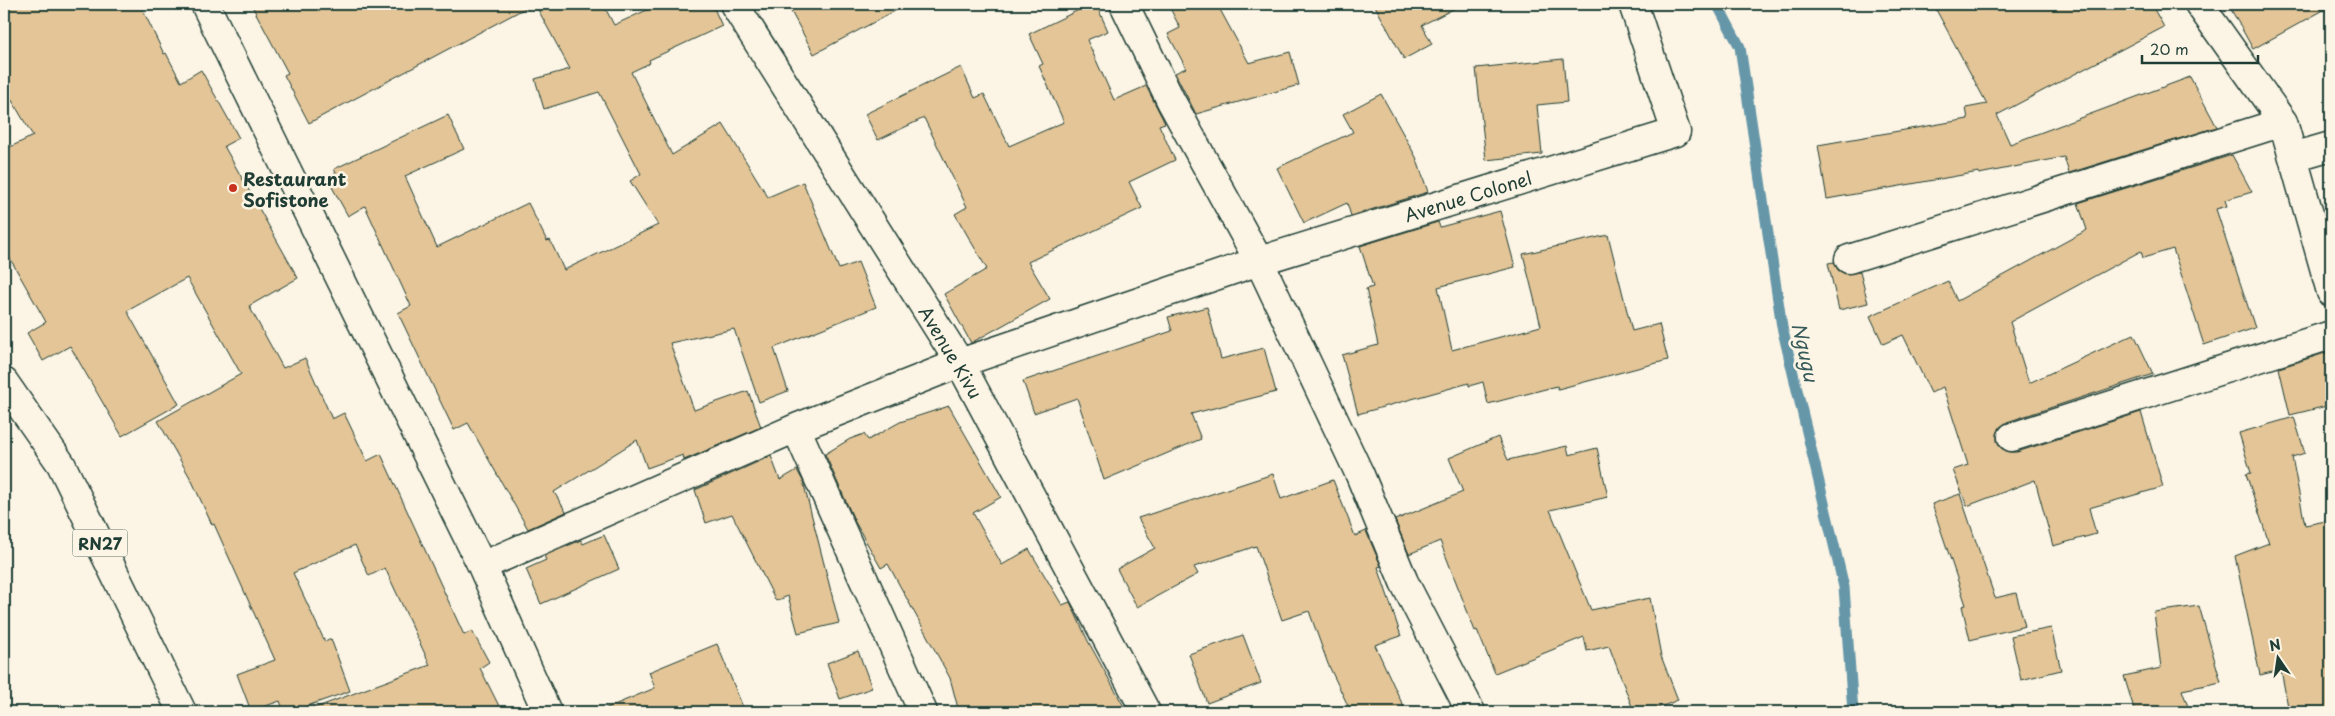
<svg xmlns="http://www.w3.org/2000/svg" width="2335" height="716" font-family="'Playpen Sans',sans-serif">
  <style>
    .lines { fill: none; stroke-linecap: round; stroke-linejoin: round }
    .stream { stroke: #6697a9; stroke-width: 11 }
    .building { fill: #e3c597; stroke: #1f3d34 }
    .minor-casing { stroke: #1f3d34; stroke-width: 31 }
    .major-casing { stroke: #1f3d34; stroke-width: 31 }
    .minor { stroke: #fcf5e5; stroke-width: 28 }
    .major { stroke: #fcf5e5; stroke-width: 28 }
    .poi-dot { fill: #c8321e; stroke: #fcf5e5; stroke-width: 2 }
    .labels { text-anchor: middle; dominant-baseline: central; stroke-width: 5; stroke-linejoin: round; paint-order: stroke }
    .shield { fill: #fcf5e5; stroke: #617469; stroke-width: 1 }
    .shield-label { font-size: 16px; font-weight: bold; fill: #1f3d34 }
    .poi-label { font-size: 18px; font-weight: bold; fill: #1f3d34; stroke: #fcf5e5; text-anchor: start }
    .street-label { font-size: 18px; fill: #1f3d34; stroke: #fcf5e5 }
    .water-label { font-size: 19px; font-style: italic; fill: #375b5b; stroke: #fcf5e5 }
  </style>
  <rect width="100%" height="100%" fill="#fcf5e5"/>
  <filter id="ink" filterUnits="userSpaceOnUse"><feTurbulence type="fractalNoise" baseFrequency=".02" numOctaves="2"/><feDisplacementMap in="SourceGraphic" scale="10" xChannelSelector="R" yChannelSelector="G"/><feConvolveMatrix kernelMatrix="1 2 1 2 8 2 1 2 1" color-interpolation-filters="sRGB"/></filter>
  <g filter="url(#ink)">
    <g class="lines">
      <!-- stream -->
      <path class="stream" d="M1717,4L1740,47L1782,327L1844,587L1853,712"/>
    </g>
    <!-- building -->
    <path class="building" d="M4,4H140L164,54L166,53L181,82L201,70L239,138L224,146L298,278L249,306L283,368L305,358L332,419L344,413L367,461L381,454L464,635L472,631L489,662L480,668L502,712H313L312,709L430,665L385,568L369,576L355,545L293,573L325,642L331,639L350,691L290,712H284L280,701L251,711L237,674L275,660L214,524L212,525L192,481L158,421L241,374L187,278L127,311L179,404L122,436L70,346L43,361L27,333L46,322L4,248V150L33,136L4,87Z
      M251,4H533L309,123L284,75L288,73Z
      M535,4H603L614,25L660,4H712L722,26L649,60L650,63L631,72L672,155L723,124L768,197L803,182L839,269L858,262L876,307L774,348L788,391L759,402L734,329L670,343L694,410L748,391L761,427L684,460L683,455L647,468L637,440L554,492L566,512L528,529L468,423L454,430L398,313L411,306L365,206L348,216L327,178L336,173L334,169L448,115L464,149L405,176L437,247L528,203L547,241L550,240L564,270L658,225L630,181L641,174L599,92L544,109L535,79L570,69Z
      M787,4H908L814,54Z
      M1091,4H1096L1108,31L1087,40L1114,100L1146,86L1165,123L1159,125L1175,160L1129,182L1142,208L1028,262L1050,299L971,343L944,294L987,269L955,214L967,207L924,118L878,140L865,114L961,67L975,98L984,94L1009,146L1064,122L1039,66L1043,64L1029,34Z
      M1168,4H1217L1249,63L1290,52L1299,85L1196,114L1175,73L1186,68L1168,34L1180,28Z
      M1374,4H1463L1422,25L1432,44L1404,59Z
      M1933,4H2151L2164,27L1997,115L2010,144L2190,77L2217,127L2069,173L2064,157L1979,174V172L1827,199L1818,145L1968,119L1966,108L1987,104Z
      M2228,4H2331V6L2253,49Z
      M1563,59L1567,102L1537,105L1542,154L1486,160L1476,68Z
      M1381,94L1416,157L1428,192L1351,216L1347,203L1304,223L1277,168L1353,132L1343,114Z
      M2232,155L2252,192L2225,200L2227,206L2216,209L2255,328L2204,345L2173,249L2143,258L2141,251L2010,322L2029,383L2134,334L2153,374L2007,422L2000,427L1997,434V441L2001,448L2008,452H2017L2141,412L2163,487L2089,508L2096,534L2053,546L2035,480L1967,506L1953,470L1968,465L1943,387L1931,393L1903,335L1883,344L1870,316L1948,281L1957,301L2087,230L2078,203Z
      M1500,211L1515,267L1438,287L1452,350L1541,326L1523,254L1608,235L1632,331L1659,324L1668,360L1558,389L1557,386L1488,404L1483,382L1469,386V383L1358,414L1342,355L1378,345L1366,289L1373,287L1360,246L1438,222L1440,227Z
      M1834,262L1838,270L1845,274L1860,272L1868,303L1839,310L1828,263Z
      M1207,307L1221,359L1264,348L1276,392L1191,414L1201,439L1104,480L1077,398L1034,413L1023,381L1172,331L1168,317Z
      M2331,351V405L2290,415L2279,368Z
      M949,406L1001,497L973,513L1002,565L1029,549L1062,605L1070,602L1088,641L1127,712H959L950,678L888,564L881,568L855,522L825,454L850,439L864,434L868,440L900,422Z
      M2294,417L2305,453L2292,457L2305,525L2331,520V712H2289L2281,670L2260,675L2235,556L2269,543L2246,474L2251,473L2239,433Z
      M1498,437L1508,460L1567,446L1569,455L1597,448L1608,497L1550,510L1591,610L1650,598L1661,656L1678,700L1648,712H1634L1609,646L1587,651L1584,637L1495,673L1477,630L1475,631L1440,541L1409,554L1395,520L1463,492L1449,458Z
      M771,456L780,480L797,470L803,481L839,623L798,633L788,596L776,601L732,514L706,523L695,490Z
      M1273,474L1281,499L1333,480L1355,536L1366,531L1381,566L1378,567L1401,636L1375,645L1406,712H1351L1328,664L1309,611L1282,620L1256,546L1194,567L1198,574L1137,607L1117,569L1155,548L1138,518Z
      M1960,494L1995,598L2016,593L2025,626L1970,640L1962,606L1966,605L1932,504Z
      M604,535L619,569L541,604L526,569L546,560L544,556L581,540L583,544Z
      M2199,606L2221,682L2182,690L2190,712H2135L2124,676L2161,668L2154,612Z
      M2051,628L2061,670L2021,680L2011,636Z
      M1243,635L1261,683L1207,703L1189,654Z
      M717,644L745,712H597L655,688L649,672Z
      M858,651L872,688L840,699L827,663Z"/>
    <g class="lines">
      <!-- minor casing -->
      <g class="minor-casing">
        <path id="minor" d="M205,4L482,566L547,712
          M734,4L960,363L1146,712
          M1124,4L1171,101L1259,261L1360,475L1404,582L1471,712
          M2199,4L2283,122L2331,292
          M2293,157L2331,146
          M1849,259L2283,122
          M796,428L923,712
          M2012,437L2331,335
          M482,566L796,428L960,363L1259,261L1676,132L1633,4"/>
      </g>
      <!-- major casing -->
      <g class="major-casing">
        <path id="major" d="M4,382L61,464L182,712"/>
      </g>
      <!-- minor -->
      <use href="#minor" class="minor"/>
      <!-- major -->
      <use href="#major" class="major"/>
    </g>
  </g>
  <!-- markers -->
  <circle class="poi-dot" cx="233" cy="188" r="5"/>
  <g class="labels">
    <!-- shield labels -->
    <rect class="shield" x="72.5" y="529.5" width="55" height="27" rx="4"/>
    <g class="shield-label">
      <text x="100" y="543">RN27</text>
    </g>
    <!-- poi labels -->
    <g class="poi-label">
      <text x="243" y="178">Restaurant<tspan x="243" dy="21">Sofistone</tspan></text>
    </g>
    <!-- street labels -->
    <g class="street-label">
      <text transform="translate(1468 196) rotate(-17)">Avenue Colonel</text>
      <text transform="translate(951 352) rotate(59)">Avenue Kivu</text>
    </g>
    <!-- water labels -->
    <g class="water-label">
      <text transform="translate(1806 352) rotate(77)">Ngugu</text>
    </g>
  </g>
  <!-- margin -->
  <rect width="2335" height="716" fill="none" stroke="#fcf5e5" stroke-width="20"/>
  <rect x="10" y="10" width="2315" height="696" fill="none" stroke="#1f3d34" stroke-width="2" filter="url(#ink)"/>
  <!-- north arrow -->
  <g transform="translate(2278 658) rotate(347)" stroke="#fcf5e5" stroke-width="4" paint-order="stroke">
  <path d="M0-4L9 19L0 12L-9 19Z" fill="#1f3d34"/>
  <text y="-8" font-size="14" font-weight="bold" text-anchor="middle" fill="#1f3d34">N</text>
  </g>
  <!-- scale -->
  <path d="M2142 55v8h116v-8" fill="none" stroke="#1f3d34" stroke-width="2.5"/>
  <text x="2150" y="55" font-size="15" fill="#1f3d34" stroke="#fcf5e5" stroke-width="4" paint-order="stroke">20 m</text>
</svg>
